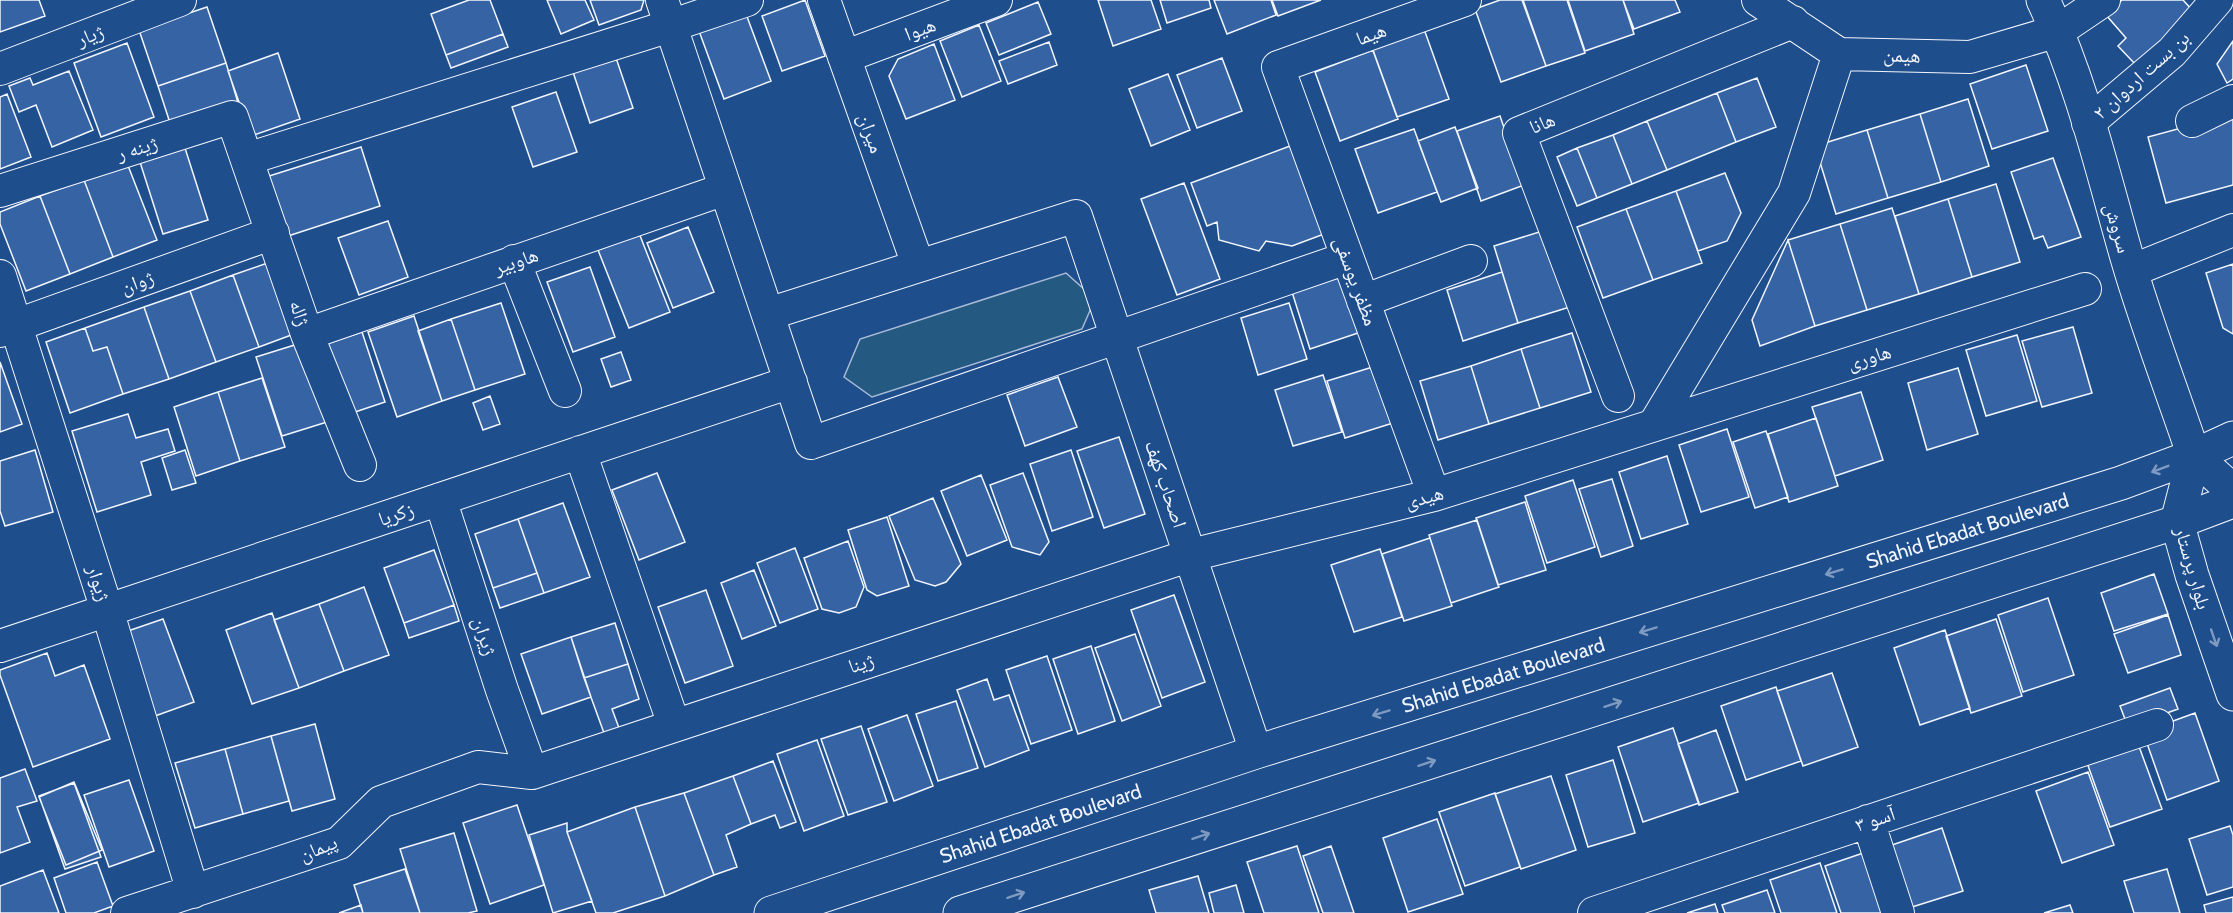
<svg xmlns="http://www.w3.org/2000/svg" width="2233" height="913" font-family="Cabin,'Noto Naskh Arabic',sans-serif">
  <style>
    .green { fill: #245a82; stroke: #a8bbd7; stroke-width: 1.5 }
    .building { fill: #3563a3; stroke: #f2f6ff; stroke-width: 1.5 }
    .lines { fill: none; stroke-linecap: round; stroke-linejoin: round }
    .minor-casing { stroke: #f2f6ff; stroke-width: 34 }
    .tertiary-casing { stroke: #f2f6ff; stroke-width: 35 }
    .secondary-casing { stroke: #f2f6ff; stroke-width: 35 }
    .primary-casing { stroke: #f2f6ff; stroke-width: 35 }
    .minor { stroke: #1f4e8c; stroke-width: 32 }
    .tertiary { stroke: #1f4e8c; stroke-width: 33 }
    .secondary { stroke: #1f4e8c; stroke-width: 33 }
    .primary { stroke: #1f4e8c; stroke-width: 33 }
    .oneway { stroke: #7e9ac0 }
    .labels { text-anchor: middle; dominant-baseline: central; stroke-width: 4.5; stroke-linejoin: round; paint-order: stroke }
    .street-label { font-size: 20px; fill: #f2f6ff; stroke: #1f4e8c }
  </style>
  <rect width="100%" height="100%" fill="#1f4e8c"/>
  <!-- green -->
  <path class="green" d="M1066,273L1095,299L1082,329L872,397L844,377L860,339Z"/>
  <!-- building -->
  <path class="building" d="M0,0H39L45,16L0,32Z
    M469,0H490L503,34L446,55L431,14Z
    M547,0H585L594,20L561,34Z
    M590,0H644L641,10L599,25Z
    M805,0L825,56L782,71L762,16Z
    M1098,0H1151L1161,29L1113,46Z
    M1160,0H1209L1211,8L1167,23Z
    M1214,0H1271L1276,15L1227,34Z
    M1272,0H1321L1278,16Z
    M1500,0H1522L1546,66L1501,82L1475,9Z
    M1523,0H1567L1585,53L1546,66Z
    M1568,0H1623L1634,34L1585,51Z
    M1623,0H1675L1680,12L1634,29Z
    M2122,0H2183L2194,12L2136,65L2118,46L2126,38L2106,15Z
    M1038,2L1051,34L999,55L986,23Z
    M207,7L226,63L158,86L139,30Z
    M746,14L771,81L724,99L699,31Z
    M979,25L1001,81L962,97L940,41Z
    M1424,29L1449,99L1397,117L1372,48Z
    M503,34L508,47L451,68L446,55Z
    M2233,41V79L2227,83L2217,64Z
    M1049,42L1057,65L1008,84L999,61Z
    M127,43L154,117L101,137L74,63Z
    M934,44L955,100L906,119L889,76L898,59Z
    M1373,50L1398,119L1340,141L1315,72Z
    M614,52L633,108L590,123L571,66Z
    M278,53L300,119L251,136L228,71Z
    M1222,58L1242,111L1197,128L1177,75Z
    M226,63L239,106L172,129L158,86Z
    M2026,65L2048,131L1992,149L1970,84Z
    M69,71L93,130L52,147L36,105L19,112L9,86L30,78L33,85Z
    M1168,74L1190,130L1151,146L1129,89Z
    M1757,78L1776,127L1736,142L1717,93Z
    M556,92L577,152L533,167L512,107Z
    M1717,93L1736,142L1667,170L1647,121Z
    M7,94L31,157L0,169V97Z
    M1968,99L1989,166L1941,182L1920,114Z
    M1920,114L1941,182L1888,198L1867,130Z
    M2233,114V185L2166,203L2148,137Z
    M1500,116L1524,185L1481,201L1457,131Z
    M1647,121L1667,170L1632,184L1613,135Z
    M1455,127L1478,188L1441,202L1418,141Z
    M1414,129L1437,192L1378,213L1355,149Z
    M1867,130L1888,198L1836,214L1815,146Z
    M1613,135L1632,184L1597,198L1577,148Z
    M184,145L208,220L163,234L139,159Z
    M1290,146L1324,234L1292,246L1266,241L1259,251L1219,240L1217,222L1207,226L1191,183Z
    M361,147L380,206L285,237L266,177Z
    M1577,148L1597,198L1577,206L1557,157Z
    M2053,158L2081,237L2048,248L2043,236L2034,239L2011,172Z
    M127,163L157,240L113,257L84,180Z
    M1725,173L1741,213L1727,241L1698,251L1676,191Z
    M84,180L113,257L70,274L40,196Z
    M1184,183L1220,279L1177,295L1141,199Z
    M1996,184L2020,262L1972,277L1948,199Z
    M1676,191L1702,263L1653,280L1626,209Z
    M40,196L70,274L26,291L0,224V212Z
    M1948,199L1972,277L1919,294L1895,216Z
    M1892,208L1919,294L1867,310L1840,224Z
    M1626,209L1653,280L1603,298L1577,227Z
    M388,221L408,277L359,295L338,238Z
    M1840,224L1867,310L1815,326L1788,240Z
    M688,227L714,292L673,308L647,243Z
    M1549,229L1573,306L1518,323L1494,246Z
    M639,233L670,312L629,328L598,250Z
    M1788,240L1815,326L1760,346L1752,320Z
    M276,260L302,331L259,347L233,275Z
    M2233,264V334L2223,328L2206,273Z
    M590,267L615,337L573,352L547,282Z
    M1502,272L1518,323L1463,341L1447,290Z
    M233,275L259,347L216,362L190,291Z
    M1340,277L1358,333L1310,349L1292,292Z
    M190,291L216,362L169,379L144,307Z
    M501,303L525,374L475,390L451,319Z
    M1289,303L1307,359L1258,375L1241,318Z
    M144,307L169,379L123,394L107,347L93,351L85,328Z
    M414,316L442,401L397,417L368,332Z
    M451,319L475,390L442,401L418,331Z
    M2073,327L2092,393L2042,407L2022,341Z
    M85,328L93,351L107,347L123,394L70,413L46,342Z
    M362,332L385,402L343,416L320,346Z
    M1572,333L1591,392L1540,408L1521,349Z
    M2017,335L2037,401L1986,416L1966,350Z
    M301,343L327,422L282,436L256,357Z
    M1521,349L1540,408L1489,424L1471,366Z
    M621,352L631,380L611,387L601,359Z
    M0,362L22,424L0,432Z
    M1376,366L1393,423L1345,438L1327,381Z
    M1471,366L1489,424L1438,440L1420,381Z
    M1958,368L1978,434L1927,450L1908,383Z
    M1323,375L1342,432L1293,446L1275,390Z
    M1058,377L1077,427L1025,446L1007,395Z
    M262,378L285,447L240,461L218,392Z
    M218,392L240,461L196,476L174,407Z
    M1861,392L1883,460L1835,476L1812,407Z
    M490,396L500,424L483,430L473,403Z
    M128,414L136,438L168,429L175,451L141,462L151,495L97,512L72,431Z
    M1816,418L1838,486L1789,502L1768,434Z
    M1727,429L1749,497L1701,512L1679,445Z
    M1766,431L1788,497L1755,508L1733,442Z
    M1119,437L1145,514L1104,528L1077,451Z
    M35,450L53,512L5,526L0,511V461Z
    M185,450L196,483L172,490L162,458Z
    M1071,450L1093,517L1052,531L1030,464Z
    M1667,456L1688,524L1641,539L1619,472Z
    M657,473L685,542L639,560L612,490Z
    M1023,473L1049,542L1040,555L1012,547L990,485Z
    M981,475L1007,540L967,556L941,491Z
    M1612,479L1633,546L1601,557L1579,489Z
    M1573,480L1595,547L1547,563L1525,496Z
    M933,498L961,564L946,582L935,586L915,580L889,516Z
    M1525,502L1546,570L1498,585L1476,518Z
    M563,503L590,577L544,593L518,519Z
    M887,517L909,586L877,596L867,590L848,530Z
    M518,519L537,573L493,588L475,534Z
    M1477,520L1499,587L1451,603L1429,535Z
    M1430,538L1452,606L1404,621L1382,554Z
    M848,541L864,587L856,607L839,613L822,609L804,558Z
    M795,548L818,609L780,623L757,563Z
    M1380,549L1402,617L1354,632L1331,565Z
    M434,550L454,605L404,623L384,568Z
    M754,570L776,626L742,639L721,583Z
    M537,573L544,593L500,608L493,588Z
    M2154,574L2168,614L2114,631L2101,593Z
    M364,587L389,655L344,671L319,604Z
    M706,590L733,666L685,683L658,607Z
    M1174,595L1205,682L1162,698L1131,610Z
    M2048,598L2074,675L2023,692L1998,615Z
    M319,604L344,671L299,688L274,620Z
    M454,605L459,621L409,638L404,623Z
    M272,613L299,688L252,704L226,630Z
    M2168,615L2181,655L2128,673L2114,634Z
    M163,619L194,702L155,716L125,632Z
    M1996,619L2022,696L1971,713L1946,636Z
    M615,623L628,664L584,678L571,637Z
    M1945,630L1970,708L1920,725L1894,648Z
    M1135,634L1161,706L1122,721L1095,648Z
    M571,637L591,697L542,714L521,654Z
    M1091,646L1115,721L1078,734L1053,659Z
    M47,653L55,676L84,665L110,739L33,767L0,675V670Z
    M1047,656L1072,730L1031,744L1006,670Z
    M628,664L639,699L612,709L619,728L604,733L584,678Z
    M1832,673L1858,747L1803,766L1777,691Z
    M987,679L994,700L1009,695L1029,750L985,767L957,690Z
    M1776,687L1801,761L1746,780L1721,706Z
    M2170,688L2178,709L2128,727L2120,706Z
    M956,701L978,768L938,781L916,714Z
    M2195,713L2219,781L2167,800L2143,732Z
    M907,715L933,786L894,801L868,729Z
    M315,724L335,799L292,811L271,736Z
    M861,726L887,802L848,815L821,739Z
    M1673,728L1699,803L1643,822L1618,747Z
    M1716,730L1738,792L1699,805L1678,744Z
    M271,736L289,801L243,814L225,749Z
    M817,740L844,816L804,831L777,754Z
    M2137,741L2162,809L2110,827L2086,760Z
    M225,749L243,814L195,828L175,763Z
    M1613,760L1635,833L1588,847L1566,775Z
    M773,761L796,822L780,828L775,815L751,824L733,776Z
    M25,769L37,801L17,807L30,842L0,853V778Z
    M2088,772L2114,845L2062,863L2036,791Z
    M733,776L751,824L726,835L737,867L714,875L684,793Z
    M1551,776L1576,850L1521,869L1495,794Z
    M129,780L154,851L109,867L84,795Z
    M74,782L102,850L66,865L39,797Z
    M74,783L101,857L65,869L39,796Z
    M684,793L714,875L665,896L635,807Z
    M1495,793L1520,867L1465,886L1439,812Z
    M517,805L544,885L490,904L463,823Z
    M635,807L665,896L613,913H596L567,832Z
    M1437,819L1463,894L1408,912L1383,838Z
    M567,823V832L592,901L553,913L529,835Z
    M2230,826L2233,835V887L2207,895L2189,839Z
    M1942,828L1963,891L1912,907L1892,845Z
    M454,833L477,911L468,913H420L400,849Z
    M1297,846L1319,913H1264L1247,862Z
    M1331,846L1354,913H1323L1303,856Z
    M1875,849L1893,913H1841L1825,866Z
    M97,862L113,906L94,913H66L54,878Z
    M1820,863L1837,913H1781L1770,880Z
    M405,869L420,913H363L354,885Z
    M2167,869L2180,913H2134L2124,881Z
    M43,870L59,913H0V886Z
    M1198,876L1209,913H1156L1149,890Z
    M1236,885L1244,913H1214L1209,893Z
    M1767,890L1775,913H1725L1722,905Z
    M2233,897V913H2206L2204,905Z
    M1715,904L1718,913H1687Z
    M361,905L363,913H339Z
    M2070,905L2073,913H2044Z"/>
  <g class="lines">
    <!-- minor casing -->
    <g class="minor-casing">
      <path id="minor" d="M662,0L811,443L1347,258
        M824,0L918,265
        M1758,0L1839,54L1970,57L2058,31L2104,0
        M844,57L996,0
        M0,69L180,0
        M2192,121L2233,101
        M2088,123L2172,52L2217,0
        M247,159L670,26L747,0
        M0,191L232,117L307,334L360,465
        M514,261L565,391
        M2131,271L2233,230
        M0,276L107,610L193,892
        M1363,301L1471,261
        M768,314L1076,216L1256,752
        M0,331L273,233
        M307,334L725,189
        M1618,396L1519,133L1793,22
        M1654,425L1794,193L1839,54
        M580,452L674,725
        M1434,495L1278,67L1465,0
        M440,499L502,690L532,773
        M0,646L791,382
        M1868,821L1898,913
        M127,913L339,843L381,802L478,767L532,773L1191,555L1434,495L2085,289
        M1594,913L2157,725"/>
    </g>
    <!-- tertiary casing -->
    <g class="tertiary-casing">
      <path id="tertiary" d="M2043,0C2082,82 2103,174 2128,261C2147,326 2172,391 2194,456"/>
    </g>
    <!-- secondary casing -->
    <g class="secondary-casing">
      <path id="secondary" d="M2233,491L2194,456L2177,522L2192,575L2233,694"/>
    </g>
    <!-- primary casing -->
    <g class="primary-casing">
      <g id="primary">
        <path id="s1" d="M771,913L1256,752L2121,483L2194,456L2233,438"/>
        <path d="M960,913L2177,522L2233,501"/>
      </g>
    </g>
    <!-- minor -->
    <use href="#minor" class="minor"/>
    <!-- tertiary -->
    <use href="#tertiary" class="tertiary"/>
    <!-- secondary -->
    <use href="#secondary" class="secondary"/>
    <!-- primary -->
    <use href="#primary" class="primary"/>
  </g>
  <!-- one-way arrows -->
  <defs><path id="oneway-shaft" d="M-6 0H5M1.5-3L5.5 0L1.5 3" fill="none" stroke-width="1.6" stroke-linecap="round" stroke-linejoin="round" transform="scale(1.5)"/></defs>
  <g class="oneway">
    <use href="#oneway-shaft" transform="translate(2160 469) rotate(159)"/>
    <use href="#oneway-shaft" transform="translate(1834 572) rotate(163)"/>
    <use href="#oneway-shaft" transform="translate(1648 630) rotate(163)"/>
    <use href="#oneway-shaft" transform="translate(2214 638) rotate(71)"/>
    <use href="#oneway-shaft" transform="translate(1613 704) rotate(-18)"/>
    <use href="#oneway-shaft" transform="translate(1381 713) rotate(163)"/>
    <use href="#oneway-shaft" transform="translate(1427 763) rotate(-18)"/>
    <use href="#oneway-shaft" transform="translate(1201 836) rotate(-18)"/>
    <use href="#oneway-shaft" transform="translate(1016 895) rotate(-18)"/>
  </g>
  <g class="labels">
    <!-- street labels -->
    <g class="street-label">
      <text transform="translate(920 29) rotate(-21)">هیوا</text>
      <text transform="translate(1371 34) rotate(-20)">هیما</text>
      <text transform="translate(90 35) rotate(-21)">ژیار</text>
      <text transform="translate(1902 55) rotate(2)">هیمن</text>
      <text transform="translate(2141 75) rotate(-42)">بن بست اردوان ۲</text>
      <text transform="translate(1542 123) rotate(-22)">هانا</text>
      <text transform="translate(871 133) rotate(70)">میران</text>
      <text transform="translate(137 148) rotate(-17)">ژینه ر</text>
      <text transform="translate(2118 228) rotate(74)">سروش</text>
      <text transform="translate(516 261) rotate(-19)">هاوبیر</text>
      <text transform="translate(1356 281) rotate(70)">مظفر یوسفی</text>
      <text transform="translate(137 282) rotate(-20)">ژوان</text>
      <text transform="translate(300 313) rotate(71)">ژاله</text>
      <text transform="translate(1869 357) rotate(-17)">هاوری</text>
      <text transform="translate(1166 484) rotate(71)">اصحاب کهف</text>
      <text transform="translate(1424 497) rotate(-15)">هیدی</text>
      <text transform="translate(396 514) rotate(-18)">زکریا</text>
      <text stroke="none"><textPath href="#s1" startOffset="1256">Shahid Ebadat Boulevard</textPath></text>
      <text transform="translate(2193 568) rotate(74)">بلوار پرستار</text>
      <text transform="translate(99 583) rotate(72)">ژیوار</text>
      <text transform="translate(485 636) rotate(72)">ژیران</text>
      <text transform="translate(861 663) rotate(-18)">ژینا</text>
      <text stroke="none"><textPath href="#s1" startOffset="770">Shahid Ebadat Boulevard</textPath></text>
      <text transform="translate(1875 819) rotate(-18)">آسو ۳</text>
      <text stroke="none"><textPath href="#s1" startOffset="284">Shahid Ebadat Boulevard</textPath></text>
      <text transform="translate(318 848) rotate(-22)">پیمان</text>
    </g>
  </g>
</svg>
